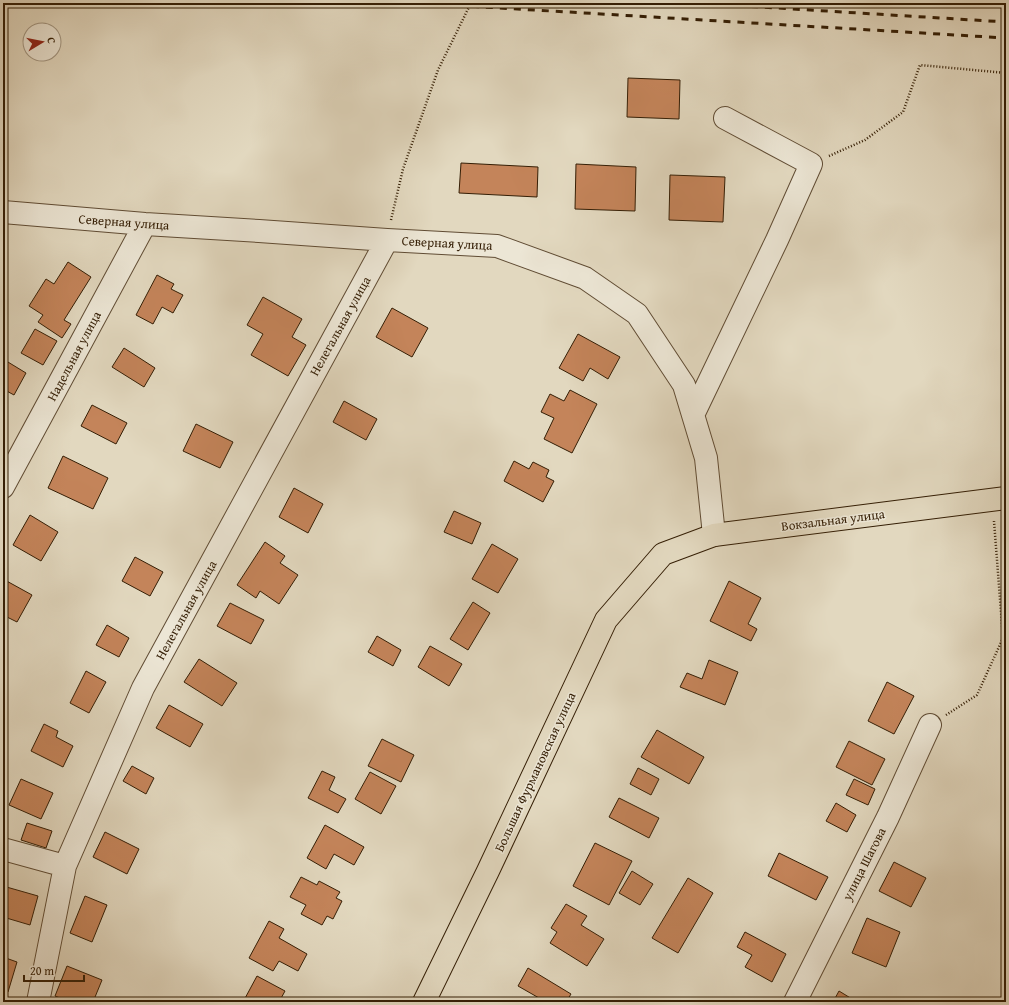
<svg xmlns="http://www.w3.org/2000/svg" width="1009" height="1005" font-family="'Gentium Book Plus',serif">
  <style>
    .building { fill: #c4845a; stroke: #341e05 }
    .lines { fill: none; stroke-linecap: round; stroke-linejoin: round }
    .minor-casing { stroke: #604c34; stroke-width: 24 }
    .major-casing { stroke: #341e05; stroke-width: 24 }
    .path { stroke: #341e05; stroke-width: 2.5; stroke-dasharray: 1 2; stroke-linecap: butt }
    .minor { stroke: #ece6d5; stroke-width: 22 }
    .major { stroke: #e2d8bf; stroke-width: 22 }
    .rail { stroke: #341e05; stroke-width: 3; stroke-dasharray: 7 7; stroke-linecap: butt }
    .labels { text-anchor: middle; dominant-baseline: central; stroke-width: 3; stroke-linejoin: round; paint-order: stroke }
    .street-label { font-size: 13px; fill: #341e05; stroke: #ece6d5 }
  </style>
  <rect width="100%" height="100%" fill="#e2d8bf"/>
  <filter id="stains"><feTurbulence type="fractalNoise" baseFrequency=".005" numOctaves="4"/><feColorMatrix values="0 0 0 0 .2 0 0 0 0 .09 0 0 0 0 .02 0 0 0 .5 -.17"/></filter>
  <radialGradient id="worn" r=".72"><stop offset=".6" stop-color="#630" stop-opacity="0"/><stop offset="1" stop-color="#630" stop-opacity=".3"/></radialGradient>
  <!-- building -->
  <path class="building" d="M628,78L680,80L679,119L627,117Z
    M461,163L538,167L537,197L459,193Z
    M576,164L636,167L635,211L575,209Z
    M670,175L725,177L723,222L669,220Z
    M68,262L91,277L64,320L71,324L62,338L38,322L43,315L29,306L46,279L54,284Z
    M157,275L174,284L171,289L183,295L173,313L162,307L153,324L136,315Z
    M263,297L302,319L292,337L306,345L288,376L251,355L263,334L247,325Z
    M392,308L428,328L412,357L376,337Z
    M35,329L57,341L43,365L21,353Z
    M578,334L620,357L608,379L590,368L583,381L559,368Z
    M124,348L155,368L144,387L112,367Z
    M3,359L26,373L14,395L3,389Z
    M570,390L597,404L572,453L544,439L554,418L541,412L550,394L564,401Z
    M344,401L377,419L366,440L333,422Z
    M92,405L127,423L116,444L81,426Z
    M196,424L233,442L220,468L183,451Z
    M63,456L108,478L93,509L48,488Z
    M514,461L529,469L533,462L549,470L546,477L554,481L543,502L504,481Z
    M294,488L323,504L308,533L279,517Z
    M454,511L481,523L472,544L444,532Z
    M30,515L58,532L41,561L13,545Z
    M265,542L285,556L280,563L298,575L279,604L260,591L256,598L237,585Z
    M492,544L518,559L498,593L472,579Z
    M135,557L163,572L150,596L122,581Z
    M3,579L32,595L17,622L3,615Z
    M729,581L761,598L748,624L757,629L751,641L710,621Z
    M473,602L490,613L468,650L450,639Z
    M230,603L264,620L251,644L217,626Z
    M107,625L129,638L119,657L96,645Z
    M377,636L401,650L393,666L368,652Z
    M430,646L462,664L449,686L418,667Z
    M199,659L237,683L222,706L184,682Z
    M709,660L738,672L725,705L680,687L687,673L702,679Z
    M86,671L106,682L89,713L70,703Z
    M887,682L914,696L894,734L868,721Z
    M169,705L203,724L190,747L156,728Z
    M44,724L58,731L56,737L73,746L63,767L31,751Z
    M657,730L704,757L689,784L641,757Z
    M382,739L414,755L401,782L368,766Z
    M849,741L885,759L872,785L836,767Z
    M132,766L154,778L146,794L123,781Z
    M638,768L659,779L651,795L630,784Z
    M322,771L335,777L329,790L346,799L338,813L308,798Z
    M370,772L396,786L381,814L355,799Z
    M21,779L53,793L41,819L9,805Z
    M854,779L875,789L868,805L846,795Z
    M619,798L659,818L649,838L609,817Z
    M836,803L856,815L847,832L826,821Z
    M27,823L52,831L46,848L21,840Z
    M325,825L364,847L354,865L334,854L326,869L307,858Z
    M105,832L139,849L127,874L93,857Z
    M595,843L632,861L609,905L573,886Z
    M779,853L828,877L816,900L768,876Z
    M894,862L926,878L911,907L879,891Z
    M632,871L653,884L640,905L619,893Z
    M301,877L317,885L319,881L340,892L336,898L342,901L333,919L327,916L322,925L301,914L306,905L290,897Z
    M688,878L713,893L678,953L652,938Z
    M3,886L38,896L30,925L3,917Z
    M85,896L107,905L92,942L70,933Z
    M566,904L587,916L581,925L604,939L587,966L550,943L557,932L551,928Z
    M867,918L900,932L886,967L852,953Z
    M269,921L284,929L279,938L307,954L298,971L279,961L273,971L249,958Z
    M745,932L786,954L772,982L745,967L752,955L737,947Z
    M3,957L17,962L8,992L3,990Z
    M67,966L102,980L93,1002H70L55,996Z
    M528,968L571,994L566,1002H546L518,986Z
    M257,976L285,991L279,1002H243Z
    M839,991L857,1002H833Z"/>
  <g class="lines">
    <!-- minor casing -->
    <g class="minor-casing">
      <path id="minor" d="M3,212L145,224L259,231L387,240L497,246L585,278L637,314L684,385L706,458L714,535
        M693,415L777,240L811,164L725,118
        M3,487L145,224
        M3,849L65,866
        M38,1002L65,866L143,688L387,240
        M795,1002L888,817L930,725"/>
    </g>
    <!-- major casing -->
    <g class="major-casing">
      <path id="major" d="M424,1002L488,871L606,620L663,554L714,535L1006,498"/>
    </g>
    <!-- path -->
    <path class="path" d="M829,156L865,140L903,112L920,65L1006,73
      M391,220L403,169L438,70L471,3
      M946,715L977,695L1003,638L994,521"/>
    <!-- minor -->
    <use href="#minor" class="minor"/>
    <!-- major -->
    <use href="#major" class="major"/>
    <!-- rail -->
    <path class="rail" d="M416,3L1006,38
      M695,3L1006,22"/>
  </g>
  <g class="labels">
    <!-- street labels -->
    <g class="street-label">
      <text transform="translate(124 222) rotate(4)">Северная улица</text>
      <text transform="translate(447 243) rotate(3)">Северная улица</text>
      <text transform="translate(340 326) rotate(-61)">Нелегальная улица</text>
      <text transform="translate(74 356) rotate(-62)">Надельная улица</text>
      <text transform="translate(833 520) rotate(-7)">Вокзальная улица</text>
      <text transform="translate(186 610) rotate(-61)">Нелегальная улица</text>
      <text transform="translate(535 772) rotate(-65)">Большая Фурмановская улица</text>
      <text transform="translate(864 864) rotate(-63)">улица Шагова</text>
    </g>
  </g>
  <!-- margin -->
  <rect width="1009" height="1005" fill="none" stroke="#e2d8bf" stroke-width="16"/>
  <rect x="4" y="4" width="1001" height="997" fill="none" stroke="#341e05" stroke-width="2"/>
  <rect x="8" y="8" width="993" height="989" fill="none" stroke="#341e05"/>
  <!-- north arrow -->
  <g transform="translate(42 42) rotate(80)"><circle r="19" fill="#ece6d5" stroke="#a29682"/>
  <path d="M0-3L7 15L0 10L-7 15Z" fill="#8f2418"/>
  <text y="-6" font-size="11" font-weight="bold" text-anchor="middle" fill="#341e05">С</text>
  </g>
  <!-- scale -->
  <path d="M24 975v6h60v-6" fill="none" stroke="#341e05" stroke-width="2"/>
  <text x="30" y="975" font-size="12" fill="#341e05" stroke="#ece6d5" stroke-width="3" paint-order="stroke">20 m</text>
  <rect width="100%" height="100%" filter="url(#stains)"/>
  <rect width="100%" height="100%" fill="url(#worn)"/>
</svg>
